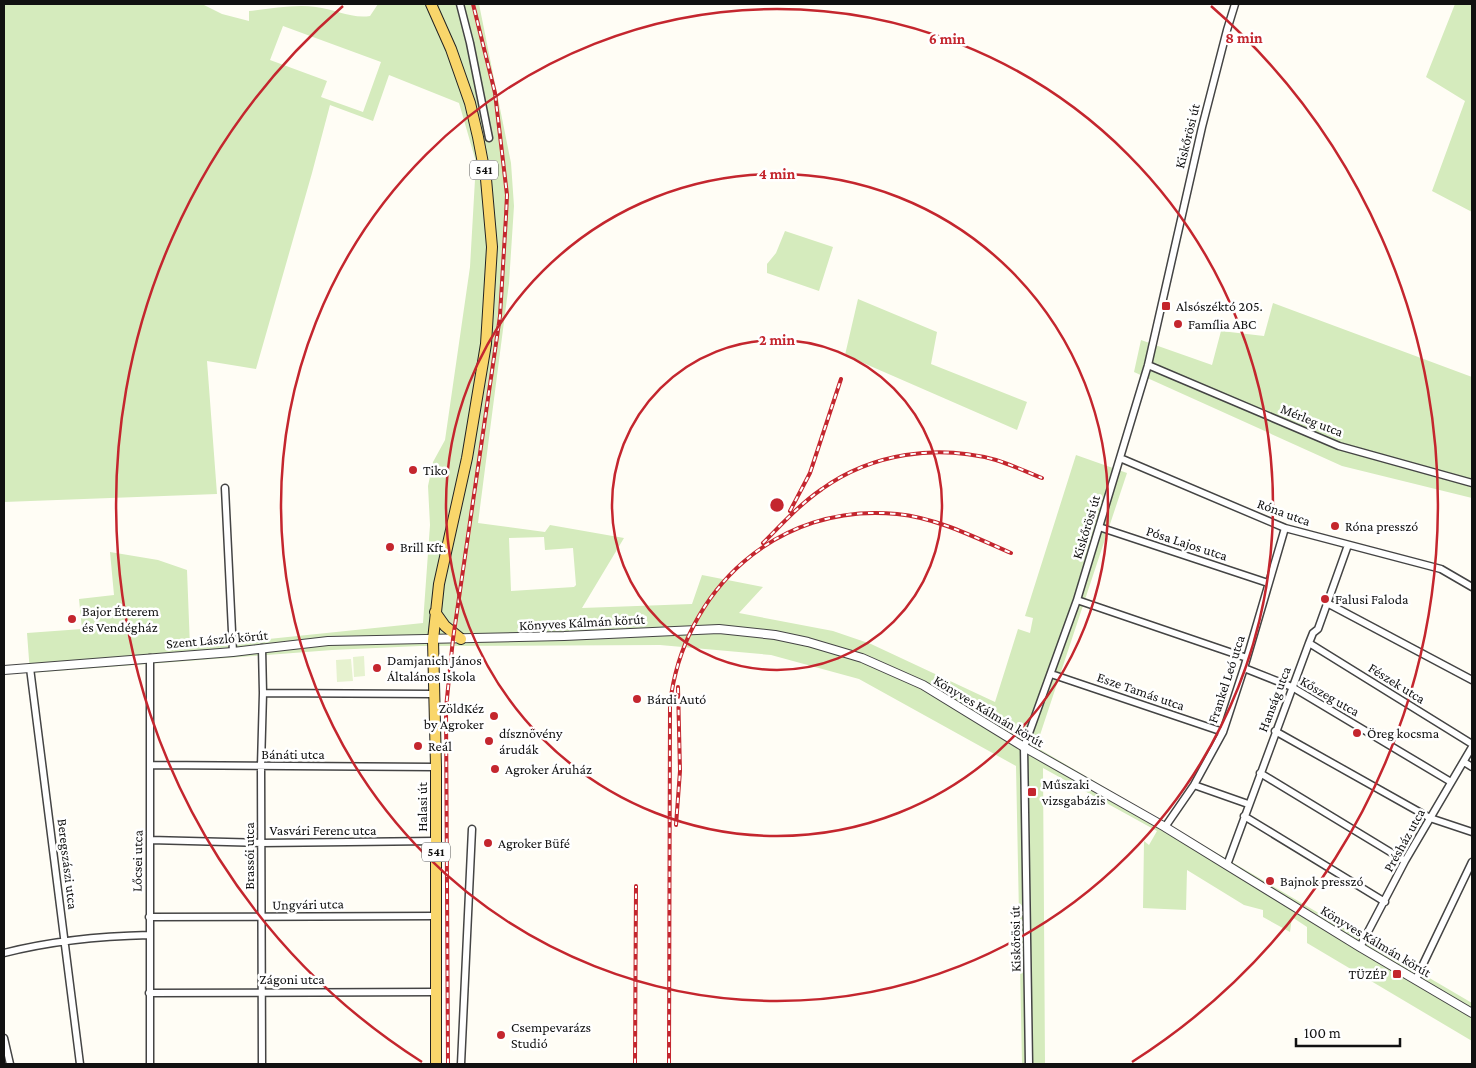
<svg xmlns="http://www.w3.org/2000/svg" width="1476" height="1068" font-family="'Crimson Pro',serif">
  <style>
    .green { fill: #d5ebbd; fill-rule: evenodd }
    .pitch { fill: #e6f2cf }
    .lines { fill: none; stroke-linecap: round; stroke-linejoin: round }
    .minor-casing { stroke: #444; stroke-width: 9 }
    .tertiary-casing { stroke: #444; stroke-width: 10 }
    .primary-casing { stroke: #222; stroke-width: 12 }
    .minor { stroke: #fff; stroke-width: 6 }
    .tertiary { stroke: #fff; stroke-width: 8 }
    .primary { stroke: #f9d66b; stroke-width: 10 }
    .rail-casing { stroke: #c4262e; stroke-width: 4 }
    .rail { stroke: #fff; stroke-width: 2; stroke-dasharray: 5.5; stroke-linecap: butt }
    .ring { fill: none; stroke: #c4262e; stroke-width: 2.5 }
    .poi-dot { fill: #c4262e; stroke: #fff; stroke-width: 2 }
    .labels { text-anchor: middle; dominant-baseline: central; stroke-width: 5; stroke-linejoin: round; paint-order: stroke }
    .shield { fill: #fff; stroke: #585858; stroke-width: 1 }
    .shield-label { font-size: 12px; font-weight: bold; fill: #111 }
    .street-label { font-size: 14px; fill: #111; stroke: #fff }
    .poi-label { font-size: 14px; fill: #111; stroke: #fff; text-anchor: start }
    .centre { fill: #c4262e; stroke: #fff; stroke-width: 2.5 }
    .ring-label { font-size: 15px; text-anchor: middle; font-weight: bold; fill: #c4262e; stroke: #fff; stroke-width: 5; stroke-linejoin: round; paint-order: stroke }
  </style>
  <rect width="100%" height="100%" fill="#fffdf5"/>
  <!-- green -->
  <path class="green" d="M4,4H202L222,14L249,21V11C271,9 294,4 316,7C334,9 352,19 370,16L378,4H479L511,163L514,206L509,283L478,523L545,532L550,525L624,538L582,608L692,604L702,575L763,587L739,613L833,631L871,644L995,702L1018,629L1030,633L1033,618L1025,616L1076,455L1127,473L1036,747L1472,1003V1041L1307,943V927L1292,917L1290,932L1263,917V910L1244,905L1187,870L1186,910L1143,908L1144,841L1149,845L1157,831L1043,768L1045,1064H1022L1016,766L859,679L771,655L660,645L420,646L332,650L30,673L27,633L82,629L79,599L114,595L110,552L158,560L187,570L190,647L423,623L430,525L428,486L433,462L445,440L470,267L476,162L459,103L389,75L373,121L330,105L312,173L256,369L207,361L217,494L4,502ZM283,26L381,62L363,112L321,97L327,81L270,60ZM544,537L545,550L573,548L576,585L574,587L511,591L509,538Z
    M1455,4H1472V212L1432,191L1465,101L1426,77Z
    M785,231L833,247L819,291L767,273V264L776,253Z
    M858,299L937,332L931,364L1027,402L1017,430L845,355Z
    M1273,303L1472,377V498L1342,466L1134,372L1141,340L1212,365L1221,331L1264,336Z"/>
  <!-- pitch -->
  <path class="pitch" d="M364,656L365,676L354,677L353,657Z
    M351,659L353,681L337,682L336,660Z"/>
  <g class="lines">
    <!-- minor casing -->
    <g class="minor-casing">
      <path id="minor" d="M460,4L470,43L489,138
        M1148,365L1339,446L1472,483
        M1120,458L1285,528L1441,569L1472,587
        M225,488L233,652
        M1099,527L1268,583
        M1077,600L1247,658
        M1327,603L1472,680
        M1309,643L1472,744
        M30,668L80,1064
        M1244,668L1292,687L1451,782
        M1051,674L1223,732
        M263,693L433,694
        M1275,731L1430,818L1472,832
        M1464,762L1472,767
        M151,765L436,767
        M1260,773L1405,861
        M1194,785L1248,804
        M1244,816L1385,902
        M1165,827L1194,785L1223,732L1244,668L1285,528
        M150,840L261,843L436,841
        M1227,865L1309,643L1313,633L1318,629L1348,545
        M149,917L436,916
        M1360,947L1405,861L1472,747
        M4,953C51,941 100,936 149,935
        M1416,979L1472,862
        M149,993L436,992
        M4,1038L10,1064
        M150,1064V658
        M262,1064L261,766L263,693L262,648
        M461,1064L472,829
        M1029,1064L1024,747L1077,600L1148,365L1202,127L1227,30L1235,4"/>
    </g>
    <!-- tertiary casing -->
    <g class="tertiary-casing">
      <path id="tertiary" d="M4,670L233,652L328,641L564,636L719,629L775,635L808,642L862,658L923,685L1024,747L1165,827L1360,947L1472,1013"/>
    </g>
    <!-- primary casing -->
    <g class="primary-casing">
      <path id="primary" d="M431,4L451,49L470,103L478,137L486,179L492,247L486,344L467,458L439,584L433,640L436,767V1064
        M435,612L445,626L461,639"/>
    </g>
    <!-- minor -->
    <use href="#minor" class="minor"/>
    <!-- tertiary -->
    <use href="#tertiary" class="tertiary"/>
    <!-- primary -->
    <use href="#primary" class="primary"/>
    <!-- rail casing -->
    <g class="rail-casing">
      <path id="rail" d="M790,511L810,473L841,379
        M763,543C782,524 800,504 822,489C872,453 937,444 996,460C1012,465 1027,472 1042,478
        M676,825L680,771L678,687
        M448,1064L446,708L453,639L500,316L506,216L507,195L495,93L473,4
        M635,1064L636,886
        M669,1064L670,704C683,590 778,502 897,514C937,518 974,537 1011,553"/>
    </g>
    <!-- rail -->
    <use href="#rail" class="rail"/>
  </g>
  <!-- distance rings -->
  <g class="ring">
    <circle cx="777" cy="505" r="165"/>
    <circle cx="777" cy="505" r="331"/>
    <circle cx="777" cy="505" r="496"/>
    <path d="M422 1062A661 661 0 0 1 343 6M1211 6A661 661 0 0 1 1132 1062"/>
  </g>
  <!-- markers -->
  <g class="poi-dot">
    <rect x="1161" y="301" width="10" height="10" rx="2.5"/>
    <circle cx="1178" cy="324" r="5"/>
    <circle cx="413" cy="470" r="5"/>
    <circle cx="1335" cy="526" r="5"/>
    <circle cx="390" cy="547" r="5"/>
    <circle cx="1325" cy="599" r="5"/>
    <circle cx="72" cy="619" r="5"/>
    <circle cx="377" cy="668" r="5"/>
    <circle cx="637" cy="699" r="5"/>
    <circle cx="494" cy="716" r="5"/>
    <circle cx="1357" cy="733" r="5"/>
    <circle cx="489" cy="741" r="5"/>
    <circle cx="418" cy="746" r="5"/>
    <circle cx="495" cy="769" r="5"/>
    <rect x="1027" y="787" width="10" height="10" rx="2.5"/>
    <circle cx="488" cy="843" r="5"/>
    <circle cx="1270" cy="881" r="5"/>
    <rect x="1392" y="969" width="10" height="10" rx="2.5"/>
    <circle cx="501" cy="1035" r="5"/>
  </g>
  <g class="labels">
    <!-- shield labels -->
    <g class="shield">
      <rect x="470" y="160.5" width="28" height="19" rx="4"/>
      <rect x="422" y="842.5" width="28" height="19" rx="4"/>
    </g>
    <g class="shield-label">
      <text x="484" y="170">541</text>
      <text x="436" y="852">541</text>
    </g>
    <!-- street labels -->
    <g class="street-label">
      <text transform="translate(1187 136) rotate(-76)">Kiskőrösi út</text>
      <text transform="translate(1312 420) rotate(22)">Mérleg utca</text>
      <text transform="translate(1284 512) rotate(20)">Róna utca</text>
      <text transform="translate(1086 527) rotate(-73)">Kiskőrösi út</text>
      <text transform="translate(1187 543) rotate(18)">Pósa Lajos utca</text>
      <text transform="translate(582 622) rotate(-3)">Könyves Kálmán körút</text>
      <text transform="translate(217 639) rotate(-5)">Szent László körút</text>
      <text transform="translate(1226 679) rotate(-72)">Frankel Leó utca</text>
      <text transform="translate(1397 683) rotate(32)">Fészek utca</text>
      <text transform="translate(1141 691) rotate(19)">Esze Tamás utca</text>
      <text transform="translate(1330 696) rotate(30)">Kőszeg utca</text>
      <text transform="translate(1274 699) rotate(-69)">Hanság utca</text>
      <text transform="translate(989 711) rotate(31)">Könyves Kálmán körút</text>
      <text x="293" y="754">Bánáti utca</text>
      <text transform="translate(422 807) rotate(-90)">Halasi út</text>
      <text x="323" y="830">Vasvári Ferenc utca</text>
      <text transform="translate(1404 840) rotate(-61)">Présház utca</text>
      <text transform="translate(249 856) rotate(-90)">Brassói utca</text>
      <text transform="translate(137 861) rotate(-89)">Lőcsei utca</text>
      <text transform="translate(68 864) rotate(83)">Beregszászi utca</text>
      <text transform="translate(308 904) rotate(-1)">Ungvári utca</text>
      <text transform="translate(1015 939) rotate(-91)">Kiskőrösi út</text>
      <text transform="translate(1376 941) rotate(31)">Könyves Kálmán körút</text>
      <text x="292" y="979">Zágoni utca</text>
    </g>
    <!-- poi labels -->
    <g class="poi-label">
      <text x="1176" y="306">Alsószéktó 205.</text>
      <text x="1188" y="324">Família ABC</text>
      <text x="423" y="470">Tiko</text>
      <text x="1345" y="526">Róna presszó</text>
      <text x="400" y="547">Brill Kft.</text>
      <text x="1335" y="599">Falusi Faloda</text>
      <text x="82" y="611">Bajor Étterem<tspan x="82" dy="16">és Vendégház</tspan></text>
      <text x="387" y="660">Damjanich János<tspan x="387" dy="16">Általános Iskola</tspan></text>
      <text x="647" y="699">Bárdi Autó</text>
      <text x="484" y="708" text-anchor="end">ZöldKéz<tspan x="484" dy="16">by Agroker</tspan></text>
      <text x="499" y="733">dísznövény<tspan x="499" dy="16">árudák</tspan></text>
      <text x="1367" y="733">Öreg kocsma</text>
      <text x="428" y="746">Reál</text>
      <text x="505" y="769">Agroker Áruház</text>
      <text x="1042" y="784">Műszaki<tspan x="1042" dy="16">vizsgabázis</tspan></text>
      <text x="498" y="843">Agroker Büfé</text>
      <text x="1280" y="881">Bajnok presszó</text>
      <text x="1387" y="974" text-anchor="end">TÜZÉP</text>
      <text x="511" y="1027">Csempevarázs<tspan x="511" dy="16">Studió</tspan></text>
    </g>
  </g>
  <circle cx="777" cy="505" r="8" class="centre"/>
  <g class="ring-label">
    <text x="1244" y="43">8 min</text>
    <text x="947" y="44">6 min</text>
    <text x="777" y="179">4 min</text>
    <text x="777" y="345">2 min</text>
  </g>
  <!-- border -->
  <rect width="1476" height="1068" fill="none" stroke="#111111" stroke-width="10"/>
  <!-- scale -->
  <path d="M1296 1038v8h104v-8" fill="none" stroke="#111111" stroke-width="2.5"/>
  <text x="1304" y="1038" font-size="15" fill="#111111" stroke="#ffffff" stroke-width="4" paint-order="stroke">100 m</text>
</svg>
